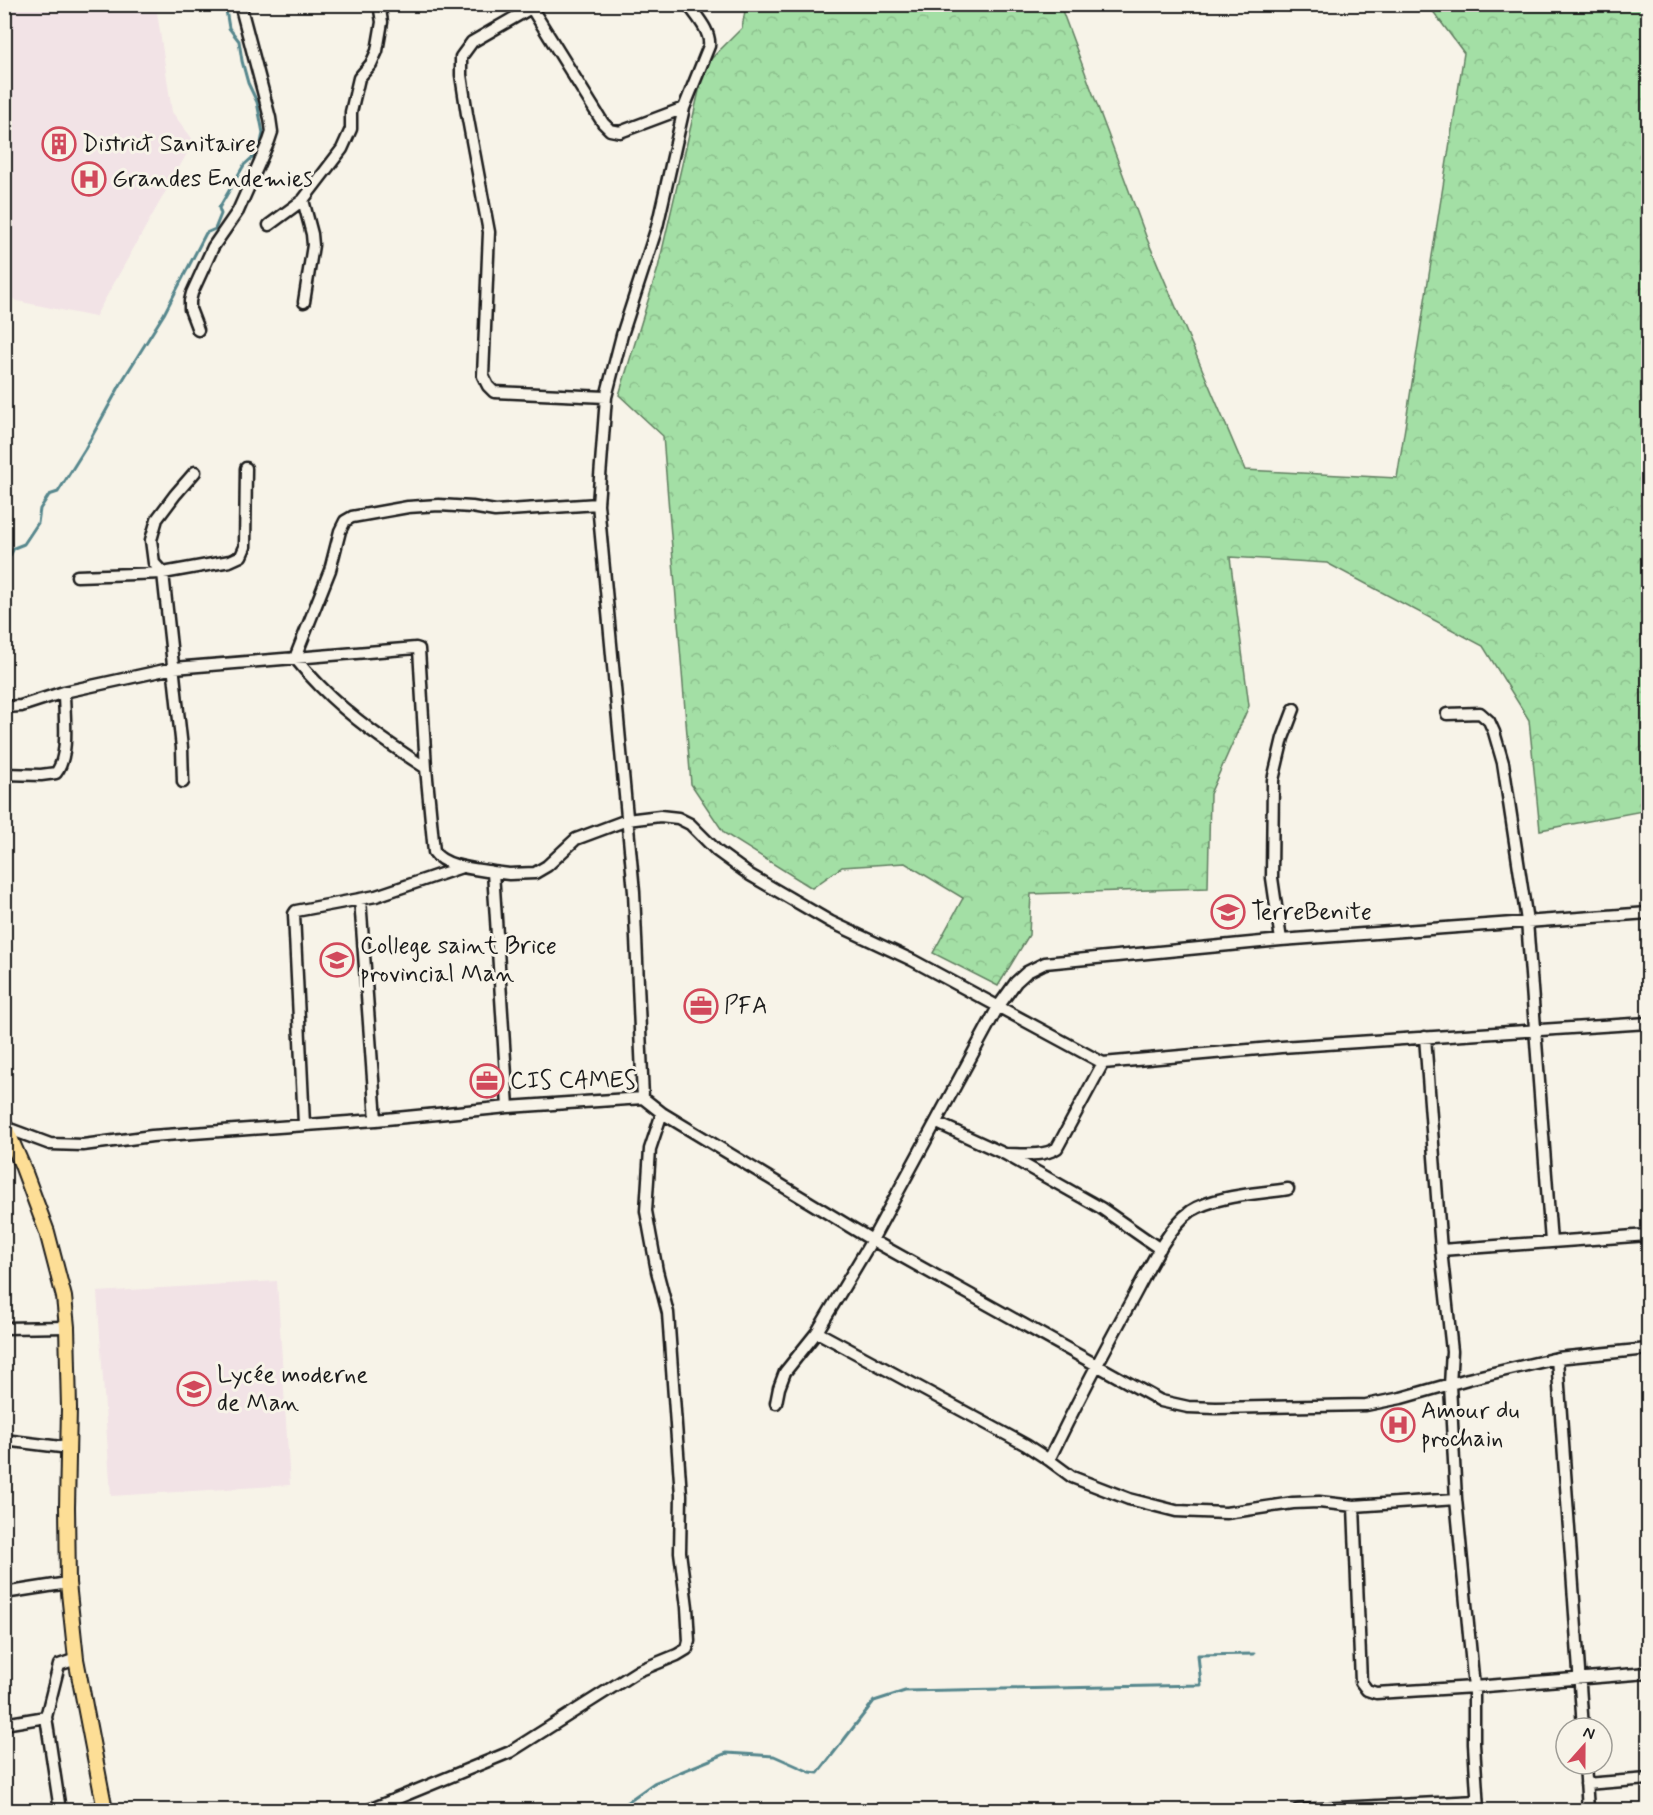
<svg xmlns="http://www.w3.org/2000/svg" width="1653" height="1815" font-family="Mynerve,sans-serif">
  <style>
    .built { fill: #f2e3e6 }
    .forest { fill: url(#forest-crowns); stroke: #607e60; stroke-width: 1.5 }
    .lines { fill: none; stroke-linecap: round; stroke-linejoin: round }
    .stream { stroke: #57878d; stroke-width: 3 }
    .minor-casing { stroke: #1c1c1c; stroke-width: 15 }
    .major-casing { stroke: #1c1c1c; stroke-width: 18 }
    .minor { stroke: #f7f3e8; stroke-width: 10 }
    .major { stroke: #fdde96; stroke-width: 14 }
    .labels { text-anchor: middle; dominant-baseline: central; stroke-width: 6; stroke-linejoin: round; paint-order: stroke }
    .poi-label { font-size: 24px; fill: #1c1c1c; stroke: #f7f3e8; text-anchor: start }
  </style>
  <defs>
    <pattern id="forest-crowns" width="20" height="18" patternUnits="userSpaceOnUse" patternTransform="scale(1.5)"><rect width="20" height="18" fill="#a3dfa5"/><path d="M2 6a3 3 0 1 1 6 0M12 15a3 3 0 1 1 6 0" fill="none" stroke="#8cbf8d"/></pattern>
  </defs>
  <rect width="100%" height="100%" fill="#f7f3e8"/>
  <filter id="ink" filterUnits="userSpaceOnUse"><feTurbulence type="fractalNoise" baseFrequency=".0167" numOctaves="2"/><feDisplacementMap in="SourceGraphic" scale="12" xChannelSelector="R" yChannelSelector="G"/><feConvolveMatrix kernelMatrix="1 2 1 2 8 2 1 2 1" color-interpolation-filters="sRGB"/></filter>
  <g filter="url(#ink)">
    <!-- built -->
    <path class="built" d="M4,5H156L172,112L194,141L95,317L17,301L5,295Z
      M277,1281L290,1485L111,1496L97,1292Z"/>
    <!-- forest -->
    <path class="forest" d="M1437,4L1648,5V810L1540,830L1529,720L1483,646L1327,563L1230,557L1249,706L1210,794L1208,888L1031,894L1029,935L998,986L933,953L963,898L905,863L842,867L812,888L724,833L691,784L663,436L619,395L658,268L705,65L742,28L746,5H1060L1147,239L1245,470L1397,478L1464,53L1432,10Z"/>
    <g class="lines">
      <!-- stream -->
      <path class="stream" d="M4,567L14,548L24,544L38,523L40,509L49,495L58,492L85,449L124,378L164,314L206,233L215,229L221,214L219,208L244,165L255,155L261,143L263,133L257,102L248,83L242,61L239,41L229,28L225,4
        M616,1810L654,1783L727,1753L774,1756L810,1772L818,1773L874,1701L905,1691L1201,1685L1198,1655L1254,1654"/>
      <!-- minor casing -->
      <g class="minor-casing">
        <path id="minor" d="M529,4L603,123L610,130L620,132L684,108
          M531,8L472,42L461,57V75L467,114L489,232L483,376L488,386L494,392L606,397
          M303,200L312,234L313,245L304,302
          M269,225L303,200L342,149L351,129V112L359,78L371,64L377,51L382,22L379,4
          M198,330L190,309V301L192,293L213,247L238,211L269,141L272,132L270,118L240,4
          M77,576L163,573L230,561L241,556L245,547L246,468
          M4,707L21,706L64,692L174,668L416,648L419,649L426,768L434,852C444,867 476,869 493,872L508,1107
          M1447,714L1480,713L1489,721L1494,732L1503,763L1527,921L1551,1242
          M426,768C389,744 351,718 320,686C311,677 303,668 295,658L330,570L340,531L345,521L352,517L408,507L439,505L472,507L495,511L598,504
          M4,774L41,775L56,773C70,755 64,715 64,692
          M183,782L182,748L163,573L154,563L151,540L157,519L175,495L195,472
          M493,872L509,874L535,873L547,866L576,839L627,820L660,816L678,818L690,824L717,851L750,875L831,922L912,960L1103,1063L1281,1047L1648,1023
          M360,899L376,1120
          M1281,940L1272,878L1273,780L1283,738L1294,709
          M1425,1037L1441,1250L1452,1351L1450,1385L1456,1499L1474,1687V1744L1478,1810
          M643,1098L634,892L598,504L606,397L622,335L657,227L684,108L709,46C711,31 696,16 688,4
          M937,1123L1005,1154L1101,1208L1160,1249
          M304,1124L294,914L296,911L376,896L462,867
          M7,1128L50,1144L83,1145L152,1136L376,1120L508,1107L643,1098L662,1113L872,1240L1161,1401L1188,1407L1216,1408L1366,1405L1401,1398L1468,1379L1557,1358L1648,1349
          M1006,1154C1021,1154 1043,1157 1057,1148L1103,1063
          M1441,1250L1648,1235
          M4,1328L67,1327
          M817,1332L1026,1445L1049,1460C1076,1404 1105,1349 1135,1294C1148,1270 1168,1227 1191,1211C1216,1195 1259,1194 1288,1189
          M1557,1358L1583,1728
          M776,1403L779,1388L785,1372L817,1332L872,1240L998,1007L1016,982L1027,972L1045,963L1281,940L1648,913
          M4,1440L69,1448
          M1049,1460L1072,1477L1129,1499L1176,1511L1226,1513L1293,1503L1319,1502L1354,1506L1456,1499
          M1354,1506L1361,1682L1367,1690L1376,1693L1474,1687L1648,1673
          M4,1593L68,1583
          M46,1717L60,1810
          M4,1724L46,1717L59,1665L76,1659
          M1585,1764L1588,1810
          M1586,1784L1648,1779
          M85,1810L105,1807
          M369,1810L510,1752L638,1671L677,1655L687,1649L689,1641L687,1607L680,1552L681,1495L668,1313L657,1271L646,1211L650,1149L662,1113
          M1298,1810L1477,1801"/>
      </g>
      <!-- major casing -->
      <g class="major-casing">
        <path id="major" d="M4,1124L22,1165L47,1232L64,1297L67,1327L69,1408L67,1507L68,1583L76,1659L105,1810"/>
      </g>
      <!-- minor -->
      <use href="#minor" class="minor"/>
      <!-- major -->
      <use href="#major" class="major"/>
    </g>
  </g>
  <!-- icons -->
  <defs>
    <g id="building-ring" transform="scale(1.725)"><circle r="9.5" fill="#f7f3e8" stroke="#d1495b" stroke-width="1.5"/><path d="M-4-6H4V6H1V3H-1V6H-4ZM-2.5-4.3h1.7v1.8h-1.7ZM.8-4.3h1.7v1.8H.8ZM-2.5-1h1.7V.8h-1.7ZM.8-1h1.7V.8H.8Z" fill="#d1495b"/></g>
    <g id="hospital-ring" transform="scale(1.725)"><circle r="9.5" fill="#f7f3e8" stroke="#d1495b" stroke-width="1.5"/><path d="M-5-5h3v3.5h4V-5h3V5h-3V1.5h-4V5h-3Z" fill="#d1495b"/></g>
    <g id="school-ring" transform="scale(1.725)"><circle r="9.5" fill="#f7f3e8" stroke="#d1495b" stroke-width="1.5"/><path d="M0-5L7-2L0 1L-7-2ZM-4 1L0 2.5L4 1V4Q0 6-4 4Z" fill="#d1495b"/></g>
    <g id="office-ring" transform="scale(1.725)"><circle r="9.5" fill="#f7f3e8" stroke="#d1495b" stroke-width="1.5"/><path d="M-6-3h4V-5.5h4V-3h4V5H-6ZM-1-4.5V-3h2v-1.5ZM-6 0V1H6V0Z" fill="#d1495b"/></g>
  </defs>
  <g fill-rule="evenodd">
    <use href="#building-ring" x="59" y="144"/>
    <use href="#hospital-ring" x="89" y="179"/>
    <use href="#school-ring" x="1228" y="912"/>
    <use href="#school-ring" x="337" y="960"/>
    <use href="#office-ring" x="701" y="1006"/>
    <use href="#office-ring" x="487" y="1081"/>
    <use href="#school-ring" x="194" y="1389"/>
    <use href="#hospital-ring" x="1398" y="1425"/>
  </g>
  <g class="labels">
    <!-- poi labels -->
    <g class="poi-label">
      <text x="82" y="144">District Sanitaire</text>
      <text x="112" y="179">Grandes Endemies</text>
      <text x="1251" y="912">TerreBenite</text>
      <text x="360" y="946">College saint Brice<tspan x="360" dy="28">provincial Man</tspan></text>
      <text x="724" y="1006">PFA</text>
      <text x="510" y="1081">CIS CAMES</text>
      <text x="217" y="1375">Lycée moderne<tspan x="217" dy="28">de Man</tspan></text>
      <text x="1421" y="1411">Amour du<tspan x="1421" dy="28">prochain</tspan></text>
    </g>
  </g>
  <!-- margin -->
  <rect width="1653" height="1815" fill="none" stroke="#f7f3e8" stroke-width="24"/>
  <rect x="12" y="12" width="1629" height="1791" fill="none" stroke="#1c1c1c" stroke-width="2" filter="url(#ink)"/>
  <!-- north arrow -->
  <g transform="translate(1584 1746) rotate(21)"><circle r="28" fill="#f7f3e8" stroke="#9f9d96" stroke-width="1.5"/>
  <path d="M0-4.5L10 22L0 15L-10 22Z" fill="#d1495b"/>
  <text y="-9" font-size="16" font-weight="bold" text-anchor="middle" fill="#1c1c1c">N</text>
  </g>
</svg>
